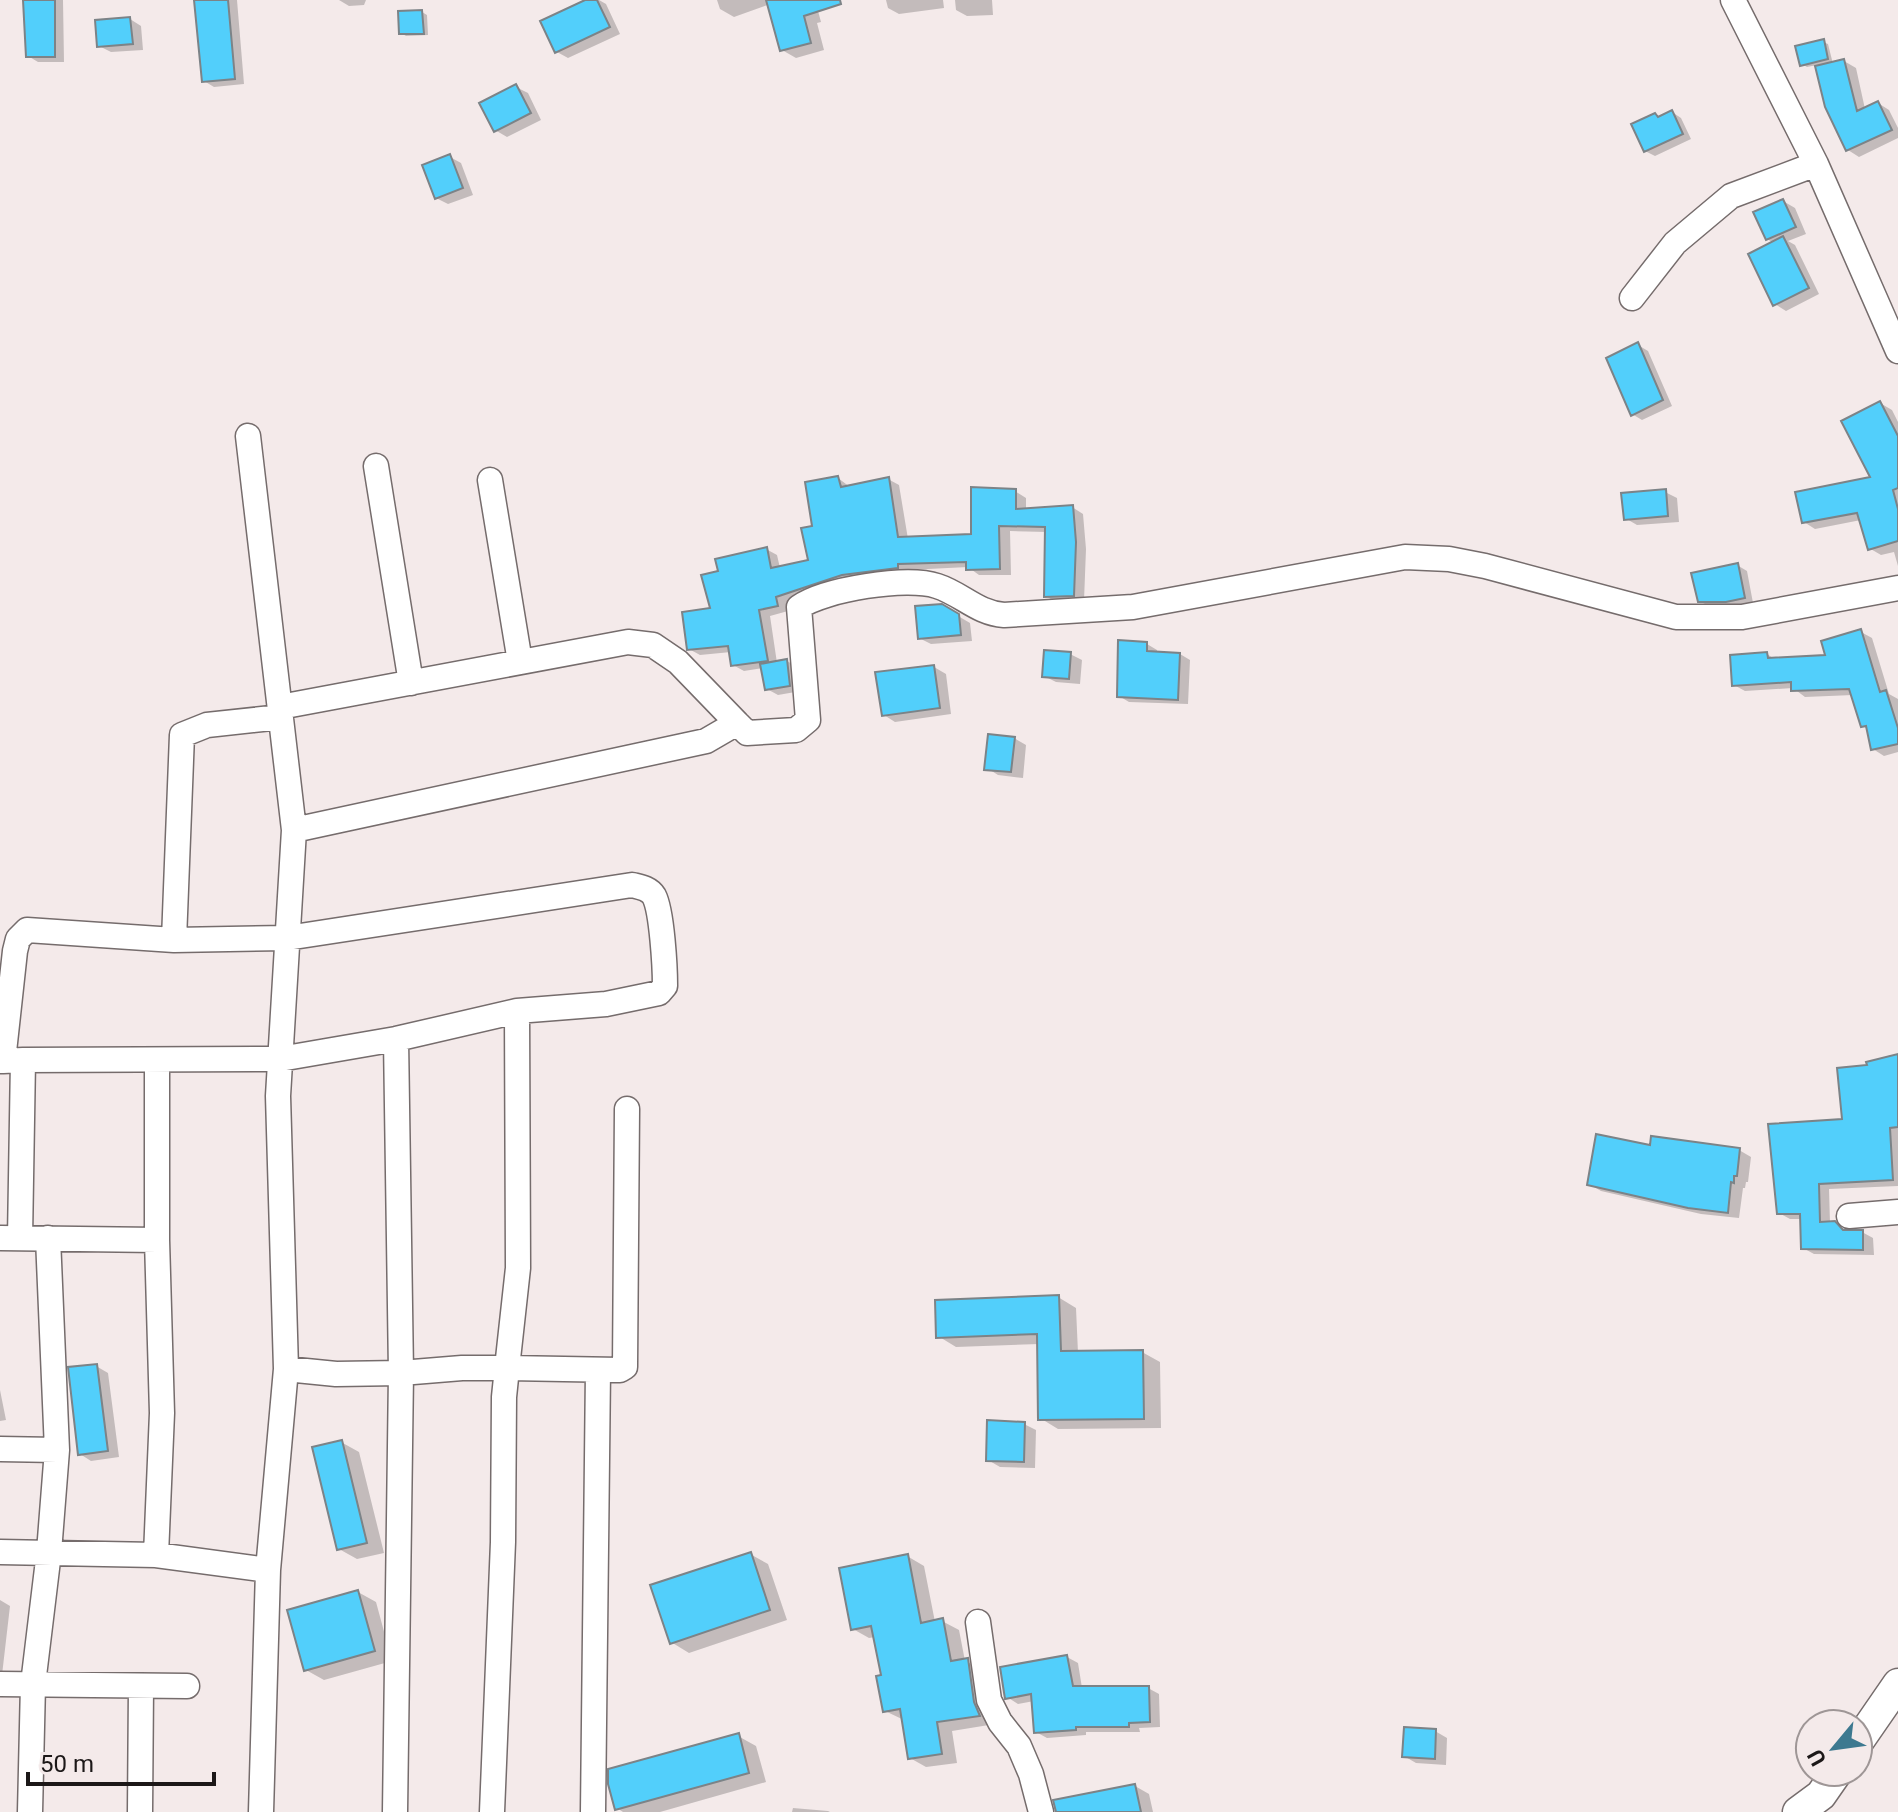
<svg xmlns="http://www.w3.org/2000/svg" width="1898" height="1812" font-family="Roboto,sans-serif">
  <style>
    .shadow { fill: #0003 }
    .building { fill: #52cffb; stroke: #7c8387; stroke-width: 2 }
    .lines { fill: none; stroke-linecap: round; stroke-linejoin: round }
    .minor-casing { stroke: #756c6c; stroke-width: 27 }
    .tertiary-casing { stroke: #756c6c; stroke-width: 33 }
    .minor { stroke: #fff; stroke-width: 24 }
    .tertiary { stroke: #fff; stroke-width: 30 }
  </style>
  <rect width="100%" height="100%" fill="#f4eaea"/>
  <!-- shadow -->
  <path class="shadow" d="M24,0H63L64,62H38L28,56Z
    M194,0H237L244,84L214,87L204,81Z
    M339,0H366L364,5L349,6Z
    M589,0H599L606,4L620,34L568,58L557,52Z
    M717,0H815L821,22L817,23L824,50L796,58L782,50L770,4L734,17L720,9Z
    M886,0H943L944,8L899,14L888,8Z
    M955,0H992L993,15L967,16L956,10Z
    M422,12L427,15L428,35L406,36L401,33Z
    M130,19L141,26L143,50L111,52L99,46Z
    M1823,42L1828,44L1833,64L1844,61L1856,68L1865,109L1878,103L1889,110L1898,128V138L1859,157L1848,150L1826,107L1817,65L1807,67L1802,64Z
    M516,87L528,93L541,120L507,137L495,130Z
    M1672,112L1681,118L1691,139L1655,156L1645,151L1655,115L1660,118Z
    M450,157L461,163L473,195L448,204L436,198Z
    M1783,201L1795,208L1806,234L1788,241L1795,245L1819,294L1786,311L1775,304L1774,243L1767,239Z
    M1638,345L1648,351L1672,406L1642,420L1632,414Z
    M1880,403L1892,410L1898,422V566L1894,552L1881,555L1869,548L1861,520L1815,529L1804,522L1873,479Z
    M838,478L850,487L888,479L899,485L908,539L973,536L1015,491L1026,498V511L1072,507L1083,514L1086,549L1084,601L1057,603L1046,596L1047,532L1010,531L1011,575H979L968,567L908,570V573L786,602L788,611L770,616L777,663L787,661L799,668L801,691L778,695L767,689L763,668L744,671L733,665L731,652L700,655L689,649L712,610L720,573L766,549L777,555L780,568L811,562L814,528Z
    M1665,492L1677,498L1679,522L1637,525L1625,518Z
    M1737,565L1747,571L1753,603L1736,606H1709L1699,601Z
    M941,606L970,623L972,641L931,644L919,638Z
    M1861,632L1872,638L1889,694L1898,699V752L1884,756L1873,749L1869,729L1862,726L1853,695L1805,697L1793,688L1745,691L1734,685L1767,654L1776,660L1828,657Z
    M1147,644L1157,650V653L1180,654L1190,660L1188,704L1129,702L1119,696Z
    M1070,654L1082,660L1080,684L1056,682L1044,676Z
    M934,667L946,674L951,714L895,722L884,715Z
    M1014,738L1026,745L1023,778L998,775L987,768Z
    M1898,1056V1186L1829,1189L1830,1223L1847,1230L1862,1232L1873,1238L1874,1255L1814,1254L1803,1248L1802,1219H1790L1779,1213L1844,1121L1870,1067Z
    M1652,1147L1739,1150L1751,1157L1748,1182H1746L1745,1188H1743L1739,1218L1701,1214L1601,1191L1589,1184Z
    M1058,1297L1076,1308L1078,1353L1142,1352L1160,1362L1161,1428L1058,1429L1040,1418L1039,1344L956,1347L938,1336Z
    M96,1366L108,1373L119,1457L91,1461L80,1454Z
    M0,1390L6,1420L0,1421Z
    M1024,1424L1036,1430L1035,1468L1000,1467L988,1460Z
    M341,1442L359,1452L384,1553L357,1559L339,1549Z
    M750,1554L768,1564L787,1620L689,1653L671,1642Z
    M907,1556L924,1566L935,1622L942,1621L959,1630L965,1661L984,1670L995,1724L952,1731L957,1763L926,1767L910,1758L904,1720L885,1711L883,1676L875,1637L869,1638L853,1629Z
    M358,1592L376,1602L392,1661L324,1680L306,1670Z
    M0,1600L10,1606L2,1675H0Z
    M1067,1657L1078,1663L1082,1688H1148L1159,1694L1160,1727L1139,1728L1140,1732H1086V1735L1047,1738L1036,1732L1034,1701L1018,1704L1007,1697Z
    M1435,1731L1447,1738L1446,1765L1416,1763L1404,1756Z
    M738,1736L756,1746L766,1782L660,1812H623L617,1808Z
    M1135,1786L1149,1794L1153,1812H1078Z
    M793,1808L828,1811L830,1812H792Z"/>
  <!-- building -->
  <path class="building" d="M23,0H55V57H26Z
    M194,0H228L235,79L202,82Z
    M585,0H597L610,27L555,53L540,21Z
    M766,0H840L841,4L804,16L811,43L780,51Z
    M422,10L424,34H399L398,11Z
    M130,17L133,44L97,47L95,20Z
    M1824,39L1828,59L1800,66L1795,46Z
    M1844,59L1857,111L1878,101L1892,130L1846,151L1825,107L1815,66Z
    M516,84L531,113L494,132L479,103Z
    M1672,110L1683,134L1644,152L1631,124L1655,113L1658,117Z
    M450,154L463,188L435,199L422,165Z
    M1783,199L1796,227L1766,240L1753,212Z
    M1783,236L1809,288L1773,306L1748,254Z
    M1638,342L1663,400L1631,416L1606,358Z
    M1880,401L1898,436V488L1893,490L1898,509V541L1868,550L1857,513L1802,523L1795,492L1870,477L1841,421Z
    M838,476L841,487L889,477L898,537L971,534V487L1016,489V509L1073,505L1076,542L1074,596L1044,597L1045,527L999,526L1000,569L966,570V562L898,564V568L842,575L776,597L778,606L759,610L768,661L731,666L728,646L687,650L682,612L710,608L701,575L718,571L715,559L767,547L771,568L808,560L801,528L812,526L805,482Z
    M1666,489L1668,516L1624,520L1621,493Z
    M1738,563L1745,598L1726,602H1698L1691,573Z
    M942,604L959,614L961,635L918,639L915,606Z
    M1861,629L1880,692L1886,690L1898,728V744L1871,750L1866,726L1861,727L1849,689L1791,691V682L1732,686L1730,655L1767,652L1768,658L1825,655L1821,641Z
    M1118,640L1147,642V651L1180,653L1178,700L1117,697Z
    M1044,650L1071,652L1069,679L1042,677Z
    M787,659L790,686L765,690L760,664Z
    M934,665L940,708L882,716L875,672Z
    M988,734L1015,737L1011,772L984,770Z
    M1898,1054V1127L1890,1128L1893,1180L1819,1184L1820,1222L1835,1221L1843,1230H1863V1250L1801,1249L1800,1214H1777L1768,1124L1842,1119L1837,1068L1867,1065L1866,1062Z
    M1596,1134L1650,1145L1651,1136L1740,1148L1737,1176H1734V1183L1731,1182L1728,1213L1688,1208L1587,1185Z
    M1059,1295L1061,1351L1143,1350L1144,1419L1038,1420L1037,1334L936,1338L935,1300Z
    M97,1364L108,1451L78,1455L68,1367Z
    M987,1420L1025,1422L1024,1462L986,1461Z
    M342,1440L367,1543L337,1550L312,1447Z
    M751,1552L770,1610L670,1644L650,1585Z
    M908,1554L921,1623L943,1618L951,1661L968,1658L974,1702L980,1716L937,1722L942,1754L908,1759L900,1709L883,1712L876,1676L881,1675L871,1626L851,1630L839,1568Z
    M358,1590L375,1651L304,1671L287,1610Z
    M1067,1655L1073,1686H1149L1150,1722L1129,1723V1727H1076V1730L1034,1733L1031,1694L1005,1699L1000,1667Z
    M1404,1727L1436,1729L1435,1759L1402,1757Z
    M739,1733L749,1773L615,1810L608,1784V1769Z
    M1135,1784L1141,1812H1056L1053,1800Z"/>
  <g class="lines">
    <!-- minor casing -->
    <g class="minor-casing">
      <path id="minor" d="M1733,0L1816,164L1898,351
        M1632,298L1675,243L1731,196L1816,164
        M248,436L294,830L278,1096L286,1369L268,1570L261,1812
        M376,466L411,683
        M490,480L520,662
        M280,707L628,642L653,645L678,662L737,723
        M294,830L706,741L737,723L747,733L796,730L808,720L799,607C825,589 907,576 937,586C962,594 977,613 1004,615L1133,607L1405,557L1449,559L1485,566L1676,617H1742L1898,588
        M174,940L182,735L207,725L281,717
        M517,1011L518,1268L507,1368L620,1370L625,1367L627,1109
        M0,1061H3L23,1060L280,1059L396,1039L517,1011L606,1004L659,993L665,986C665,968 662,911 654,896C649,888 640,887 632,885L287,938L174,940L27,930L18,939L15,951L3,1061
        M1849,1216L1898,1212
        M0,1238L157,1240
        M20,1238L23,1060
        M286,1369L336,1374L401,1373L396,1039
        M0,1449L57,1450
        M0,1552L156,1555L268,1570
        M156,1555L162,1413L157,1240V1060
        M978,1622L989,1700L1000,1722L1019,1746L1031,1774L1041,1812
        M0,1684L187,1686
        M30,1812L33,1684L49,1552L57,1450L48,1238
        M140,1812L141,1686
        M395,1812L401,1373L462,1368H507L504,1397L503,1542L492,1812
        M593,1812L598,1370"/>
    </g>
    <!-- tertiary casing -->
    <g class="tertiary-casing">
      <path id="tertiary" d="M1858,1742L1898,1684
        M1798,1812L1821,1795L1837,1772"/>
    </g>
    <!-- minor -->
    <use href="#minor" class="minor"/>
    <!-- tertiary -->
    <use href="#tertiary" class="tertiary"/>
  </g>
  <!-- north arrow -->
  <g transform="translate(1834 1748) rotate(241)"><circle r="38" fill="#f4eaea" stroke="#9e9696" stroke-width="2"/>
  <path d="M0-6L14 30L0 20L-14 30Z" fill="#3d7990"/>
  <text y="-12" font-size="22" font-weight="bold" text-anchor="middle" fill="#1c1818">U</text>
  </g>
  <!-- scale -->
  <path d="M28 1772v12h186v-12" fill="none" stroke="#1c1818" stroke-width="4"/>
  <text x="40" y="1772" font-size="24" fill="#1c1818" stroke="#f4eaea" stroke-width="6" paint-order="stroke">50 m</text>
</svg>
